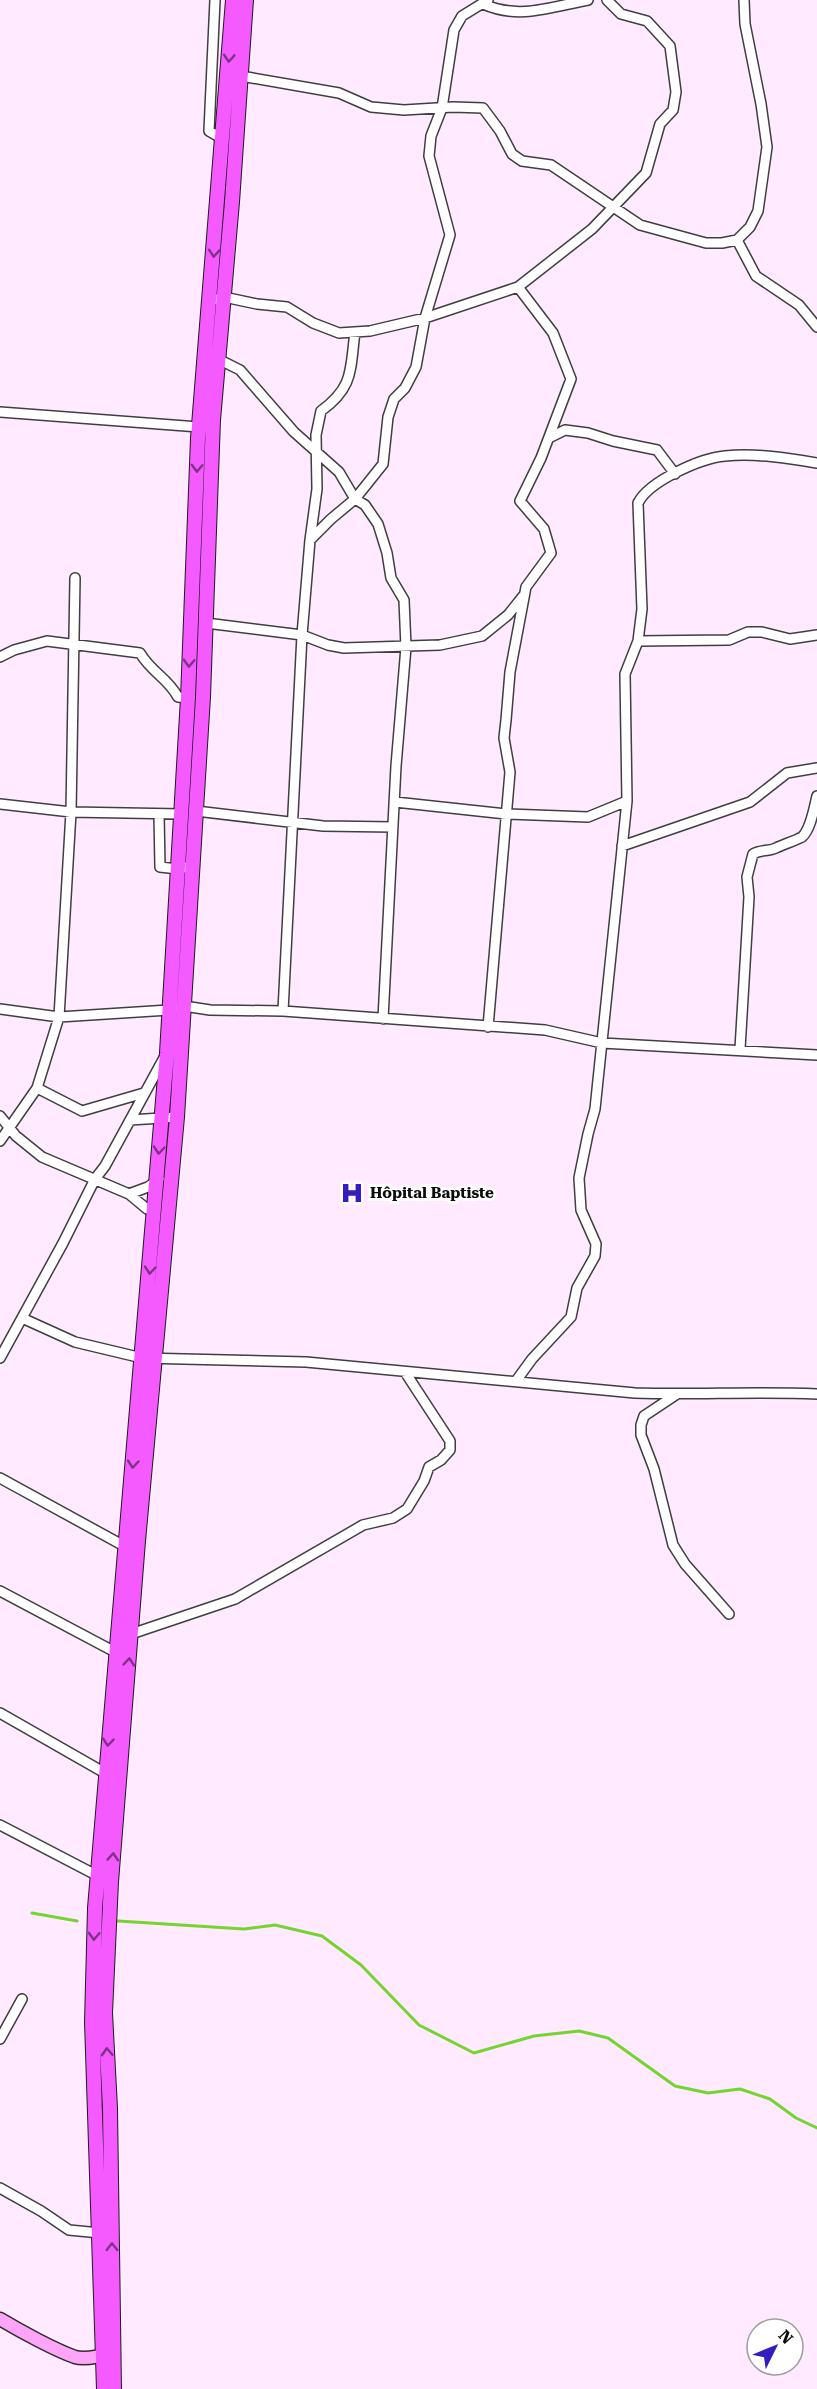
<svg xmlns="http://www.w3.org/2000/svg" width="817" height="2389" font-family="'Roboto Serif',serif">
  <style>
    .lines { fill: none; stroke-linecap: round; stroke-linejoin: round }
    .stream { stroke: #75d42f; stroke-width: 3 }
    .street-casing { stroke: #3f3f3f; stroke-width: 12 }
    .secondary-casing { stroke: #2e2e2e; stroke-width: 15 }
    .primary-casing { stroke: #1d1d1d; stroke-width: 16 }
    .street { stroke: #fff; stroke-width: 9 }
    .secondary { stroke: #ffa5f9; stroke-width: 12 }
    .primary { stroke: #f45aff; stroke-width: 14 }
    .oneway { stroke: #803386 }
    .labels { text-anchor: middle; dominant-baseline: central; stroke-width: 6; stroke-linejoin: round; paint-order: stroke }
    .poi-label { font-size: 15px; font-weight: bold; fill: #0c0c0c; stroke: #fff; text-anchor: start }
  </style>
  <rect width="100%" height="100%" fill="#ffeaff"/>
  <g class="lines">
    <!-- stream -->
    <path class="stream" d="M32,1913L77,1921
      M118,1921L244,1929L275,1925L322,1936L361,1965L419,2025L474,2053L534,2036L579,2031L608,2038L675,2086L708,2093L740,2089L770,2099L796,2118L817,2128"/>
    <!-- street casing -->
    <g class="street-casing">
      <path id="street" d="M215,0L209,131L223,139
        M483,4C519,20 551,7 588,0
        M241,76L339,93L371,107L404,110L453,107L483,108L500,131L512,154L522,161L551,165L640,225L706,243H722L737,240L750,227L758,211L767,147L761,104L745,24L744,0
        M737,240L756,276L799,305L817,327
        M210,301L224,297L257,304L287,307L313,323L339,333L370,331L425,318L518,287L592,229L646,173L660,124L673,110L676,92L670,46L647,21L621,14L607,0
        M214,360L218,359L240,370L294,432L339,472L355,499L365,505L378,524L387,553L391,578L404,600L406,647L396,766L383,1019
        M0,412L199,427
        M549,438L565,430L588,433L613,441L657,450L675,474
        M310,540L331,519L355,499L383,464L388,417L394,399L405,388L416,367L425,318L450,235L429,156L431,136L442,108L454,30L462,16L488,0
        M206,623L302,635L328,645L344,648L440,645L482,636L508,615L524,595
        M638,641L729,640L748,632H762L790,639L817,635
        M0,657L14,650L47,641L140,653C152,673 167,677 178,697L188,698
        M395,802L506,814L588,817L627,801
        M0,804L71,812L181,814
        M196,811L323,826L393,827
        M159,815L160,867L178,869L193,866
        M622,846L750,802L787,773L817,768
        M0,1009L59,1017L169,1010L184,1006L210,1010L283,1011L545,1030L602,1043L817,1055
        M283,1011L302,635L310,540L317,489L316,435L321,411C354,387 350,370 355,332
        M488,1027L510,772L504,738L506,720L510,672L526,587L551,553L544,529L520,501L541,458L571,379L553,333L518,287
        M740,1049L749,897L747,877L753,854C761,849 768,852 776,848C780,846 801,838 802,837C811,829 814,808 817,796
        M37,1088L82,1111L144,1093
        M0,1116L16,1136L42,1157L129,1194L147,1209L155,1211
        M130,1120L177,1117
        M0,1141L37,1088L59,1017L71,812L75,578
        M129,1194L148,1187L159,1179
        M22,1318L75,1342L142,1358L306,1362L635,1393C696,1395 756,1391 817,1394
        M0,1358L63,1243L95,1179L105,1166L164,1058
        M516,1381L532,1359L571,1317L577,1288L595,1256L596,1244L581,1210L579,1178L588,1134L595,1109L627,801L625,674L638,641L642,609L638,503C649,481 701,458 725,456C755,453 788,458 817,463
        M677,1394L644,1416L641,1425V1435L654,1469L673,1545L685,1564L729,1614
        M0,1478L126,1547
        M0,1591L117,1653
        M131,1634L235,1599L363,1525L393,1518L407,1509L424,1481L429,1467L441,1460L450,1450V1441L405,1372
        M0,1713L105,1773
        M0,1825L98,1876
        M0,2039L22,1999
        M0,2188L41,2211L69,2230L100,2233"/>
    </g>
    <!-- secondary casing -->
    <g class="secondary-casing">
      <path id="secondary" d="M0,2319C20,2331 55,2350 75,2357C88,2361 100,2354 112,2355"/>
    </g>
    <!-- primary casing -->
    <g class="primary-casing">
      <path id="primary" d="M104,2389L92,2022L95,1908L167,1053L188,698L198,438L233,0
        M114,2389L110,2108L105,2013L111,1882L138,1541L177,1117L203,697L213,420L232,202L246,0"/>
    </g>
    <!-- street -->
    <use href="#street" class="street"/>
    <!-- secondary -->
    <use href="#secondary" class="secondary"/>
    <!-- primary -->
    <use href="#primary" class="primary"/>
  </g>
  <!-- one-way arrows -->
  <defs><path id="oneway-chevron" d="M-2-3.5L2.5 0L-2 3.5" fill="none" stroke-width="1.6" stroke-linecap="round" stroke-linejoin="round" transform="scale(1.5)"/></defs>
  <g class="oneway">
    <use href="#oneway-chevron" transform="translate(229 58) rotate(94)"/>
    <use href="#oneway-chevron" transform="translate(214 253) rotate(94)"/>
    <use href="#oneway-chevron" transform="translate(197 468) rotate(92)"/>
    <use href="#oneway-chevron" transform="translate(189 663) rotate(92)"/>
    <use href="#oneway-chevron" transform="translate(159 1150) rotate(95)"/>
    <use href="#oneway-chevron" transform="translate(150 1270) rotate(95)"/>
    <use href="#oneway-chevron" transform="translate(133 1464) rotate(95)"/>
    <use href="#oneway-chevron" transform="translate(129 1662) rotate(-85)"/>
    <use href="#oneway-chevron" transform="translate(108 1742) rotate(96)"/>
    <use href="#oneway-chevron" transform="translate(113 1857) rotate(-86)"/>
    <use href="#oneway-chevron" transform="translate(94 1936) rotate(92)"/>
    <use href="#oneway-chevron" transform="translate(107 2052) rotate(-93)"/>
    <use href="#oneway-chevron" transform="translate(112 2247) rotate(-91)"/>
  </g>
  <!-- icons -->
  <defs>
    <g id="hospital-bare" transform="scale(1.8)"><path d="M-5-5h3v3.5h4V-5h3V5h-3V1.5h-4V5h-3Z" fill="#321dc2" stroke="#fff" stroke-width="2.5" paint-order="stroke"/></g>
  </defs>
  <g fill-rule="evenodd">
    <use href="#hospital-bare" x="352" y="1193"/>
  </g>
  <g class="labels">
    <!-- poi labels -->
    <g class="poi-label">
      <text x="370" y="1193">Hôpital Baptiste</text>
    </g>
  </g>
  <!-- north arrow -->
  <g transform="translate(775 2347) rotate(47)"><circle r="28" fill="#ffffff" stroke="#9e9e9e" stroke-width="1.5"/>
  <path d="M0-4.5L10 22L0 15L-10 22Z" fill="#321dc2"/>
  <text y="-9" font-size="16" font-weight="bold" text-anchor="middle" fill="#0c0c0c">N</text>
  </g>
</svg>
